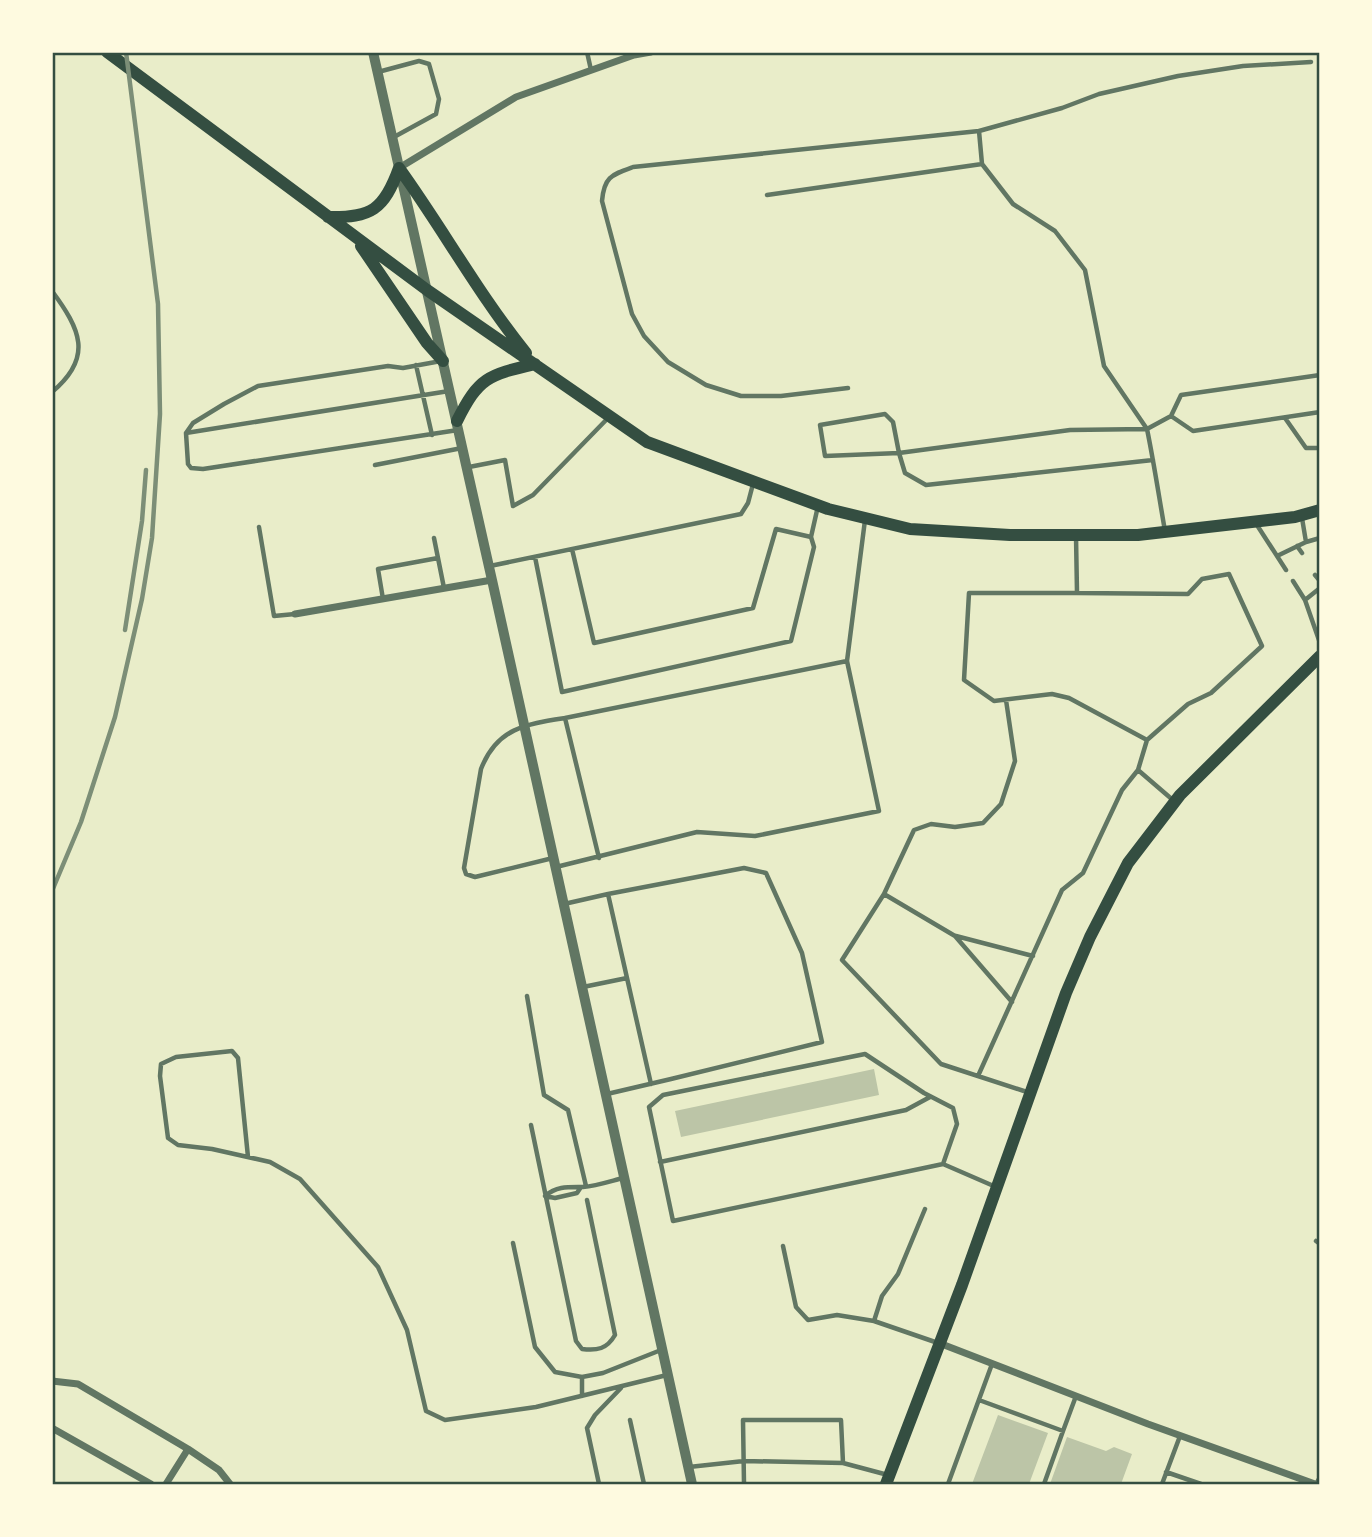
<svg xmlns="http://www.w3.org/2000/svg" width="1372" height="1537" font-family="'Roboto Condensed',sans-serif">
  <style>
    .building { fill: #bcc5a7 }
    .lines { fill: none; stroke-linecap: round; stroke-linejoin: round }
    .service { stroke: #617663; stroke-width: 4.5 }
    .minor { stroke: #617663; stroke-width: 7 }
    .tertiary { stroke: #617663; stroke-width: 10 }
    .secondary { stroke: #344e41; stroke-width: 12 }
    .rail { stroke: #7c8e77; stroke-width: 4.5 }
    .neatline { fill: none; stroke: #344e41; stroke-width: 2.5 }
  </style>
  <rect width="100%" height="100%" fill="#e9edc9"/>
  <!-- building -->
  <path class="building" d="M874,1069L879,1095L681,1137L675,1111Z
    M998,1415L1048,1433L1029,1484H972Z
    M1067,1437L1106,1451L1114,1447L1132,1454L1121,1484H1050Z"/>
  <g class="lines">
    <!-- service -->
    <path class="service" d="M587,52L591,70
      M378,72L419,61L429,64L439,99L436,114L394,137
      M979,131L1062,108L1099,94L1178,76L1243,66L1311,62
      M767,195L982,164
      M52,291C80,329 94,357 52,392
      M441,361L403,368L388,366L258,386L224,404L193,423L186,433L188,464L191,468L203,469L458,430
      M416,365L432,435
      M848,388L781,396H741L706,385L668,362L644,336L632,314L602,201C604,177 611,175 633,167L979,131L982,164L1013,204L1055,231L1085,270L1104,366L1147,429L1171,416L1181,395L1320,375
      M885,414L893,422L899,453L825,456L820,425Z
      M1171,416L1193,431L1320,412
      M1285,418L1306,448H1320
      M186,433L449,391
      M1153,460L926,485L905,473L899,453L1070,430L1147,429C1154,463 1159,497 1165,531
      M375,465L462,448
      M469,467L505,460L513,506L533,495L609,417
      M1302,518L1306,542
      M1255,522L1286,570
      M259,527L274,616L295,614
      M1076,536L1077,593L1188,594L1202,579L1229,574L1262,646L1211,693L1188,704L1147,740L1069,698L1052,694L994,701L964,680L969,593H1077
      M434,538L444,588
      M1297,546L1302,553
      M572,549L594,643L753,608L776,529L811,537
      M1277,556L1306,542L1320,538
      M535,557L562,692L791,641L814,547L811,537L818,506
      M490,566L741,514L748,503L753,484
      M1315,575L1320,581
      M1293,581L1305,600L1320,643
      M383,599L378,569L438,558
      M1305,600L1320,588
      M1006,700L1015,761L1001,804L983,823L955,827L931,824L914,830L884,894L842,960L941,1064L1030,1093
      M565,718L847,661
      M1147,740L1138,770L1174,801
      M553,858L475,877L466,874L464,868L481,769C497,728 526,724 565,718L599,858
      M556,867L697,832L755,836L879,811L847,661L865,520
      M884,894L955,936L1012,1002
      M564,904L608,894
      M956,936L1033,956
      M583,987L627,978
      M527,996L544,1095L568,1110L586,1186
      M978,1076L1062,890L1083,873L1122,790L1138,770
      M607,1094L671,1079L822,1042L802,953L766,873L744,868L608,894L651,1084
      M531,1125L576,1341L582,1349C597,1351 607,1349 615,1335L587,1200
      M248,1157L238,1058L232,1051L176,1057L161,1064L160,1076L168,1138L178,1145L212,1149L270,1162L300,1179L378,1267L407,1330L426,1411L445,1420L536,1407L667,1375
      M660,1162L906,1110L930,1097
      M943,1164L957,1124L953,1108L924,1093L865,1054L663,1095L649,1107L673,1221L943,1164L996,1187
      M581,1187L577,1193L555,1198L545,1196C557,1186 568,1187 583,1187C596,1186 611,1181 623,1178
      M925,1209L898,1274L882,1296L874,1321L938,1343
      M1316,1241L1320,1244
      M513,1243L535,1347L555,1372L582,1377L603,1373L661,1350
      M783,1246L796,1307L808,1320L837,1315L874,1321
      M582,1396V1377
      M979,1400L1063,1431L1076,1396
      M630,1420L644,1484
      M689,1467L744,1461L843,1463
      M1166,1472L1201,1484
      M599,1484L587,1428L595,1415L621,1388
      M744,1484L743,1420H841L843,1463L888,1475
      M948,1484L992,1364
      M1044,1484L1063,1431
      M1162,1484L1180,1436
      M1316,1484L1320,1477"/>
    <!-- minor -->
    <path class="minor" d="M399,168L516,97L634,55L651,52
      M295,614L492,580
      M939,1343L1148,1424L1315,1484
      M52,1381L78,1384L188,1449L219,1470L230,1484
      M52,1428L151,1484
      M166,1484L188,1449"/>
    <!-- tertiary -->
    <path class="tertiary" d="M373,52L492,580L692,1484"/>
    <!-- secondary -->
    <path class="secondary" d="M107,52L427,290L647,442L828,509L910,529L1010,535H1138L1295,517L1320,510
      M399,168C443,229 479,295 526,353
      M328,217C371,218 384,210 399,168
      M361,246L427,343L443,361
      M457,421C479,377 488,375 535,364
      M886,1484L962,1285L1066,993L1090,937L1128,863L1180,795L1320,656"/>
    <!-- rail -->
    <path class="rail" d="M125,630L142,521L146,470
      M52,891L81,822L115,717L142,599L152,538L160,414L158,304L126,52"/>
  </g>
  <!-- border -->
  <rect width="1372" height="1537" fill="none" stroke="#fefae0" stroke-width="108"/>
  <rect x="54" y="54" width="1264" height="1429" class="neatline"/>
</svg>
